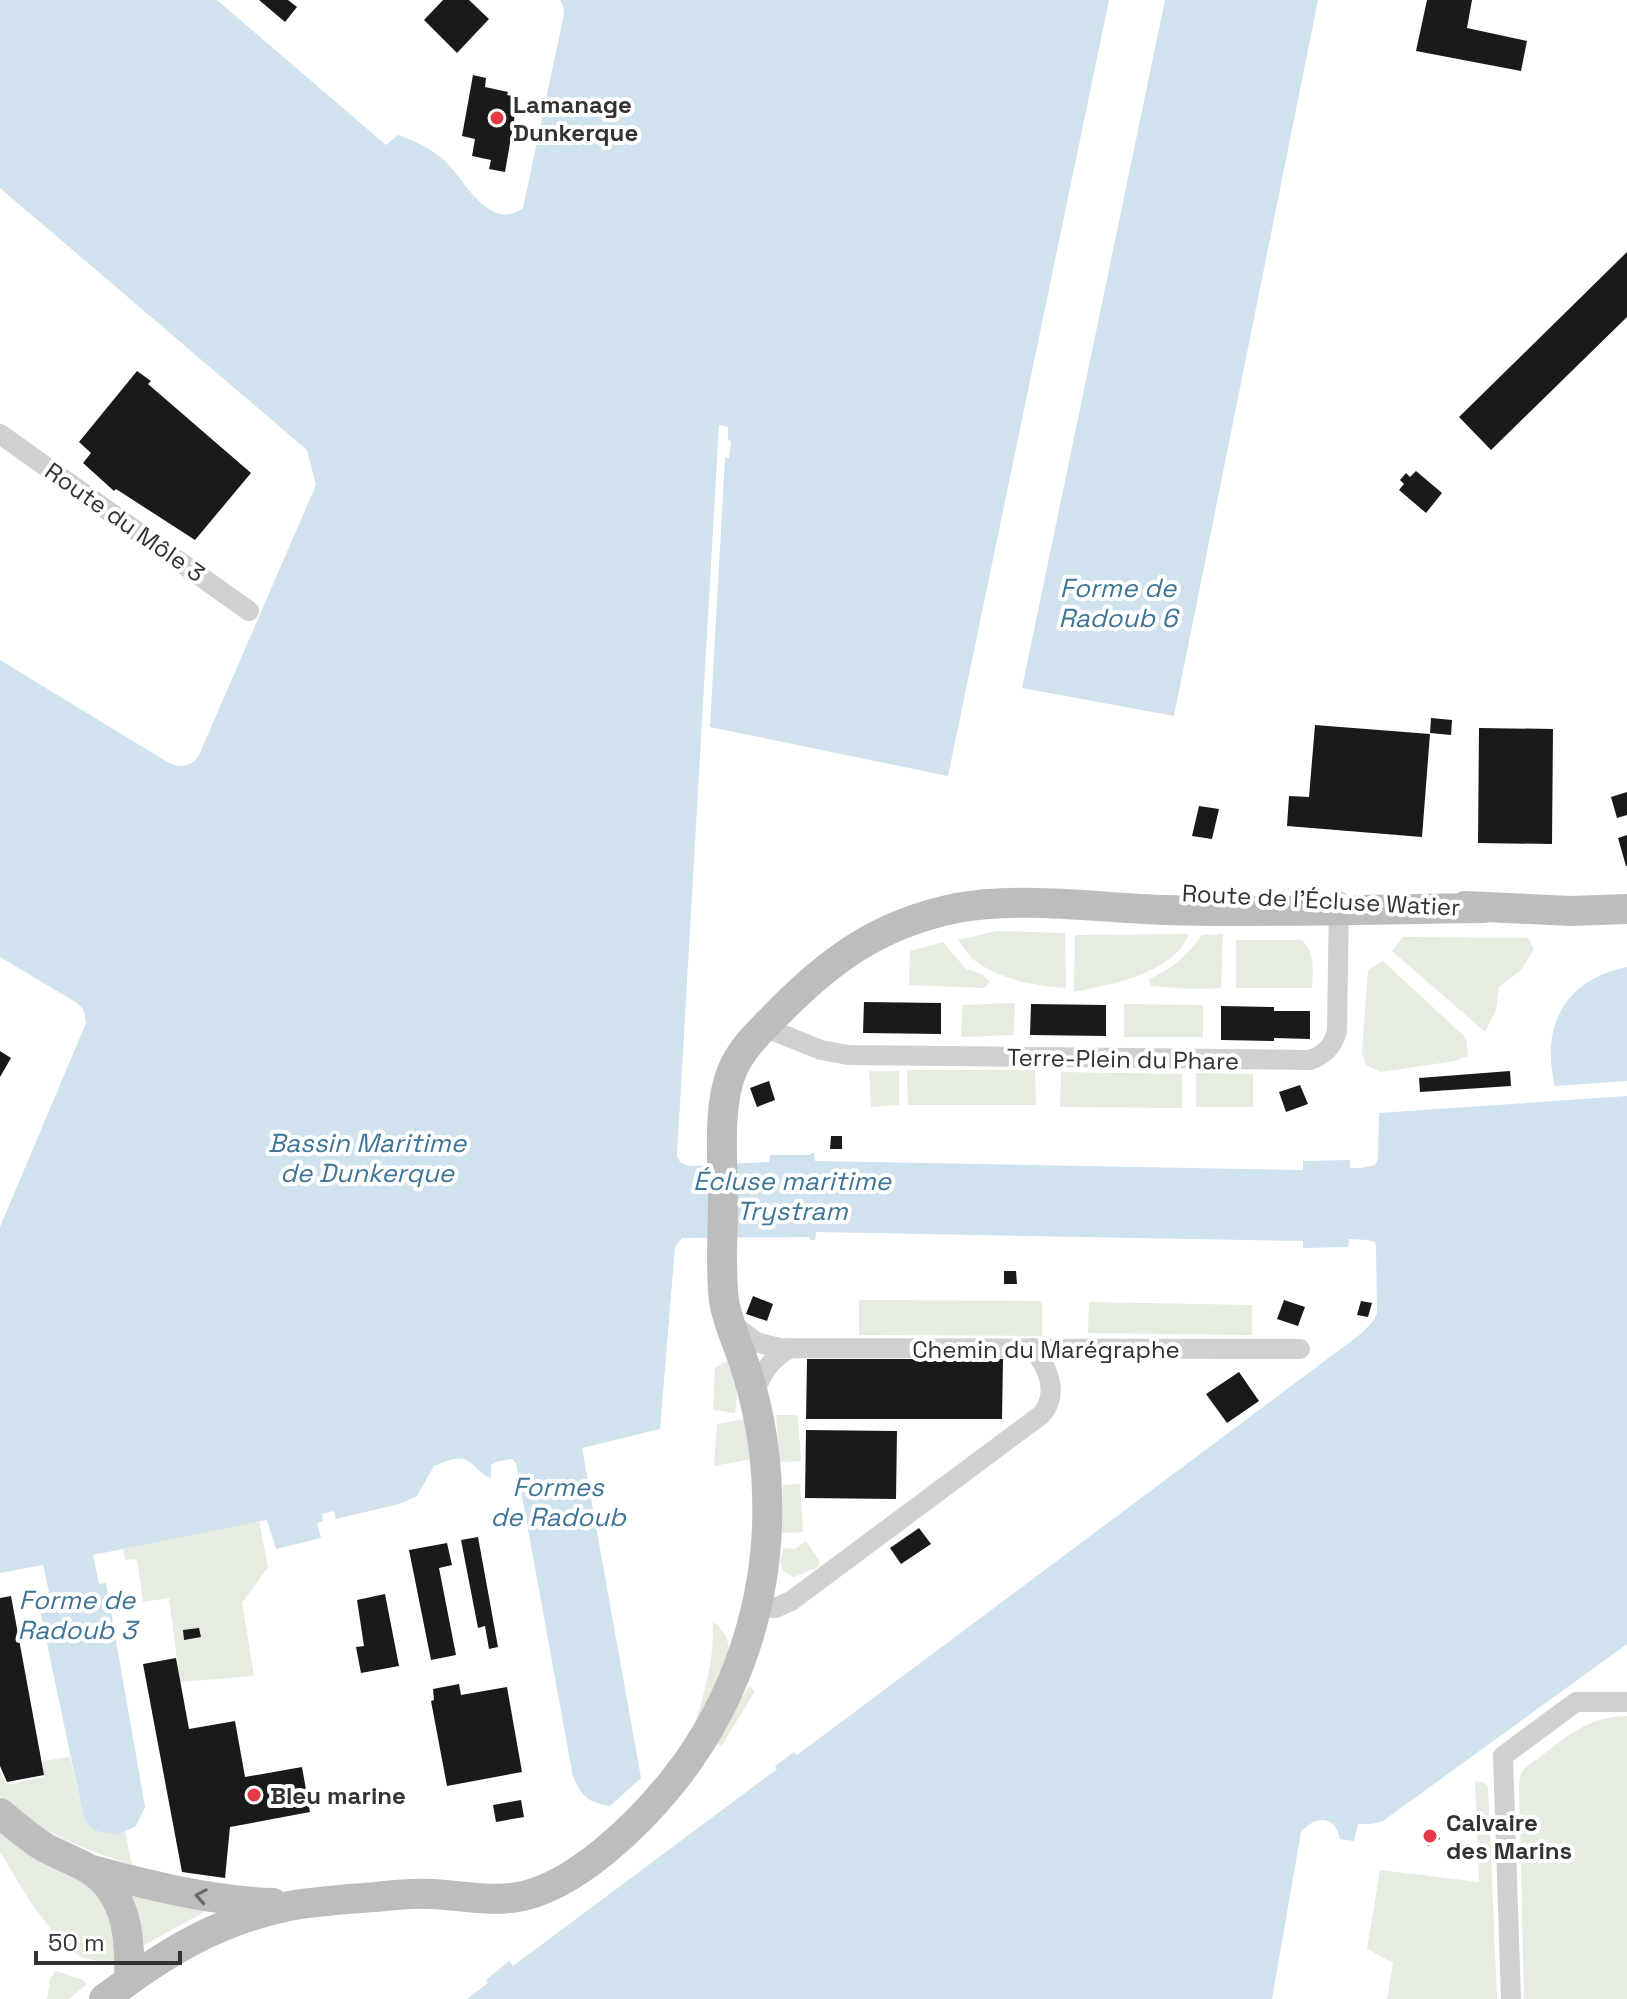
<svg xmlns="http://www.w3.org/2000/svg" width="1627" height="1999" font-family="'Space Grotesk',sans-serif">
  <style>
    .green { fill: #e6ecdf }
    .water { fill: #cfe2ee }
    .building { fill: #1a1a1a }
    .lines { fill: none; stroke-linecap: round; stroke-linejoin: round }
    .street { stroke: #d0d0d0; stroke-width: 20 }
    .secondary { stroke: #bdbdbd; stroke-width: 30 }
    .oneway { stroke: #6a6a6a }
    .poi-dot { fill: #e63946; stroke: #fff; stroke-width: 3 }
    .labels { text-anchor: middle; dominant-baseline: central; stroke-width: 8; stroke-linejoin: round; paint-order: stroke }
    .poi-label { font-size: 24px; font-weight: bold; fill: #333; stroke: #fff; text-anchor: start }
    .street-label { font-size: 24px; fill: #333; stroke: #fff }
    .water-label { font-size: 26px; font-style: italic; fill: #3f7597; stroke: #fff }
  </style>
  <rect width="100%" height="100%" fill="#fff"/>
  <!-- green -->
  <path class="green" d="M996,931L1065,933L1066,988C1036,986 998,979 974,960C968,955 963,946 958,940Z
    M1189,934C1173,974 1112,984 1074,992L1075,935Z
    M1223,934L1221,988L1190,989L1151,986L1149,979C1176,967 1184,958 1202,935Z
    M1403,937L1528,938L1534,949L1521,970L1499,987L1496,1010L1485,1032L1392,951Z
    M1236,940H1302C1315,954 1313,969 1312,988H1236Z
    M943,942L966,969L982,974L990,982L984,988L909,985L910,951Z
    M1383,961L1466,1038L1468,1056L1455,1061L1381,1072L1366,1065L1362,1052L1368,970Z
    M1015,1003L1014,1035L961,1037L962,1005Z
    M1124,1004L1203,1005V1037H1124Z
    M907,1070H1035L1036,1105H908Z
    M869,1071H899V1105L871,1107Z
    M1061,1072L1182,1074V1108L1060,1107Z
    M1196,1073L1253,1074V1107H1196Z
    M859,1300L1042,1301V1336L859,1335Z
    M1089,1302L1252,1305V1335L1088,1333Z
    M727,1361C738,1379 738,1392 735,1413L713,1410L715,1368Z
    M776,1415H798L801,1461L780,1462Z
    M746,1419L751,1459L714,1466L717,1424Z
    M800,1484L803,1532L782,1533L783,1485Z
    M259,1521L268,1567L242,1603L254,1676L180,1682L169,1598L143,1602L137,1559L125,1560L123,1549Z
    M806,1541L819,1560L818,1567L794,1577L783,1571L780,1560L784,1548L795,1549Z
    M713,1622C751,1649 711,1695 695,1723C706,1689 714,1658 713,1622Z
    M749,1686L755,1691L721,1747L715,1739Z
    M1627,1716V1999H1524L1519,1784L1521,1773L1526,1767C1561,1743 1581,1717 1627,1716Z
    M70,1757L83,1815L88,1825L95,1831L118,1835L125,1832L132,1865C86,1849 35,1832 0,1796V1771L7,1785L44,1777L42,1761Z
    M1475,1781L1485,1783L1488,1786L1497,1999H1387L1393,1963L1367,1949L1380,1870L1479,1882Z
    M0,1829L94,1888L113,1920L115,1960L110,1963L101,1962L81,1957L63,1945L31,1903L0,1852Z
    M128,1891L208,1910L144,1945Z
    M56,1971L83,1980L87,1984L69,1999H47L50,1979Z"/>
  <!-- water -->
  <path class="water" d="M0,0H217L386,145L398,135C416,141 432,149 446,162C466,182 489,232 523,208L564,14L563,6L560,0H1109L948,776L710,727L725,458H729L731,441L728,440V427L719,425L677,1156L680,1162L689,1166L769,1162L770,1155H810L811,1153H814L815,1161L1303,1170V1161L1350,1160V1168H1361L1375,1165L1378,1159L1379,1113L1627,1096V1644L1383,1821L1371,1824H1358L1354,1841L1340,1839C1335,1815 1316,1815 1301,1832L1272,1999H467L488,1983L486,1980L509,1961L513,1966L777,1769L775,1766L794,1752L797,1755L1362,1333L1374,1320L1377,1313L1376,1247L1375,1242L1367,1240L1349,1239L1348,1247L1303,1248V1241L816,1232L815,1240H810V1237L682,1238L675,1247L660,1429L582,1448L641,1778L610,1806C587,1802 583,1797 573,1777L516,1463L512,1459L495,1462L491,1465V1478C480,1474 480,1470 471,1463C460,1453 445,1462 434,1466L417,1496L399,1504L336,1519L334,1511L322,1514L323,1521L317,1523L321,1538L276,1549L267,1520L93,1555L99,1584L106,1583L145,1807L136,1826L118,1835L95,1831L88,1825L83,1815L37,1596L49,1592L43,1565L0,1573V1227L86,1023L84,1010L77,1003L0,957V660L169,763C181,769 192,766 199,755L316,485L307,450L0,188Z
    M1165,0H1318L1174,716L1022,688Z
    M1627,967V1081L1555,1086C1540,1027 1565,979 1627,967Z"/>
  <!-- building -->
  <path class="building" d="M259,0H288L297,7L285,22Z
    M443,0H469L489,19L457,53L424,20Z
    M1427,0H1472L1467,28L1527,41L1521,71L1416,51Z
    M473,75L486,78L485,87L508,92L507,95L518,97L505,172L489,169L491,160L472,156L475,139L462,136Z
    M1627,252V317L1491,450L1459,417Z
    M137,371L151,381L148,384L251,473L195,540L116,489L114,491L83,463L91,453L79,442Z
    M1416,471L1442,493L1426,513L1399,490L1404,484L1400,480L1406,473L1410,477Z
    M1431,718L1452,720L1451,735L1430,733Z
    M1315,725L1430,734L1422,837L1287,826L1289,796L1309,797Z
    M1479,728L1553,729L1552,844L1478,843Z
    M1627,792V815L1617,818L1611,797Z
    M1199,806L1219,809L1212,839L1192,836Z
    M1627,835V866H1626L1618,838Z
    M864,1002L941,1003V1034L863,1033Z
    M1031,1004L1106,1005V1036L1030,1035Z
    M1221,1006L1274,1007V1011H1310V1039L1274,1038V1041L1221,1040Z
    M0,1051L11,1058L0,1077Z
    M1510,1071L1511,1086L1420,1092L1419,1078Z
    M769,1081L775,1100L757,1107L750,1088Z
    M1300,1085L1308,1104L1286,1112L1279,1092Z
    M831,1136H842V1149H830Z
    M1004,1271H1016L1017,1284H1004Z
    M753,1296L773,1304L767,1321L746,1314Z
    M1284,1300L1305,1307L1298,1326L1277,1319Z
    M1361,1301L1372,1303L1368,1317L1357,1315Z
    M807,1359H1003L1002,1419H806Z
    M1239,1372L1259,1401L1227,1423L1206,1394Z
    M806,1430L897,1431L896,1499L805,1498Z
    M919,1528L931,1544L901,1564L890,1548Z
    M478,1537L498,1647L489,1649L485,1626L478,1628L461,1540Z
    M447,1543L452,1565L439,1568L456,1655L431,1660L409,1550Z
    M385,1594L399,1666L361,1673L356,1647L364,1646L357,1600Z
    M11,1596L44,1775L7,1782L0,1766V1598Z
    M199,1628L201,1637L184,1640L183,1630Z
    M176,1658L189,1729L235,1721L245,1777L302,1767L310,1812L230,1827L225,1878L182,1872L143,1664Z
    M459,1684L461,1695L507,1687L522,1772L447,1786L431,1701L434,1700L433,1689Z
    M521,1800L524,1817L496,1822L493,1805Z
    M1433,1827L1440,1839L1428,1846L1421,1834Z"/>
  <g class="lines">
    <!-- street -->
    <path class="street" d="M0,434L249,611
      M764,1027L821,1050L848,1055L1310,1060C1325,1055 1333,1046 1337,1031L1339,901
      M731,1323L756,1342L779,1348L1300,1349
      M753,1396C761,1375 770,1358 791,1348
      M756,1607L775,1608L791,1601L1041,1415C1060,1394 1048,1368 1033,1348
      M1511,1999L1503,1756L1576,1702H1627"/>
    <!-- secondary -->
    <path class="secondary" d="M1465,906L1571,911L1627,909
      M0,1813C14,1825 28,1837 44,1847C59,1855 75,1861 89,1869C127,1893 131,1939 129,1980
      M92,1870C152,1886 211,1901 273,1903
      M104,1999C162,1955 215,1921 289,1906C317,1901 347,1899 376,1897C394,1895 413,1893 431,1894C460,1895 489,1902 518,1897C575,1887 639,1824 674,1780C738,1699 771,1596 767,1493C766,1450 758,1405 744,1363C737,1342 728,1323 724,1301C720,1268 723,1234 723,1202C723,1163 717,1107 732,1071C740,1051 757,1034 772,1019C827,962 877,924 957,908C1022,896 1099,908 1165,910C1271,913 1378,909 1484,908"/>
  </g>
  <!-- one-way arrows -->
  <defs><path id="oneway-chevron" d="M-2-3.5L2.5 0L-2 3.5" fill="none" stroke-width="1.6" stroke-linecap="round" stroke-linejoin="round" transform="scale(2)"/></defs>
  <use class="oneway" href="#oneway-chevron" transform="translate(201 1896) rotate(-170)"/>
  <!-- markers -->
  <g class="poi-dot">
    <circle cx="497" cy="118" r="8"/>
    <circle cx="254" cy="1795" r="8"/>
    <circle cx="1430" cy="1836" r="8"/>
  </g>
  <g class="labels">
    <!-- poi labels -->
    <g class="poi-label">
      <text x="513" y="104">Lamanage<tspan x="513" dy="28">Dunkerque</tspan></text>
      <text x="270" y="1795">Bleu marine</text>
      <text x="1446" y="1822">Calvaire<tspan x="1446" dy="28">des Marins</tspan></text>
    </g>
    <!-- street labels -->
    <g class="street-label">
      <text transform="translate(125 522) rotate(35)">Route du Môle 3</text>
      <text transform="translate(1321 900) rotate(3)">Route de l'Écluse Watier</text>
      <text transform="translate(1123 1059) rotate(1)">Terre-Plein du Phare</text>
      <text x="1046" y="1349">Chemin du Marégraphe</text>
    </g>
    <!-- water labels -->
    <g class="water-label">
      <text x="1118" y="588">Forme de<tspan x="1118" dy="30">Radoub 6</tspan></text>
      <text x="367" y="1143">Bassin Maritime<tspan x="367" dy="30">de Dunkerque</tspan></text>
      <text x="792" y="1181">Écluse maritime<tspan x="792" dy="30">Trystram</tspan></text>
      <text x="558" y="1487">Formes<tspan x="558" dy="30">de Radoub</tspan></text>
      <text x="77" y="1600">Forme de<tspan x="77" dy="30">Radoub 3</tspan></text>
    </g>
  </g>
  <!-- scale -->
  <path d="M36 1951v12h144v-12" fill="none" stroke="#333333" stroke-width="4"/>
  <text x="48" y="1951" font-size="24" fill="#333333" stroke="#ffffff" stroke-width="6" paint-order="stroke">50 m</text>
</svg>
